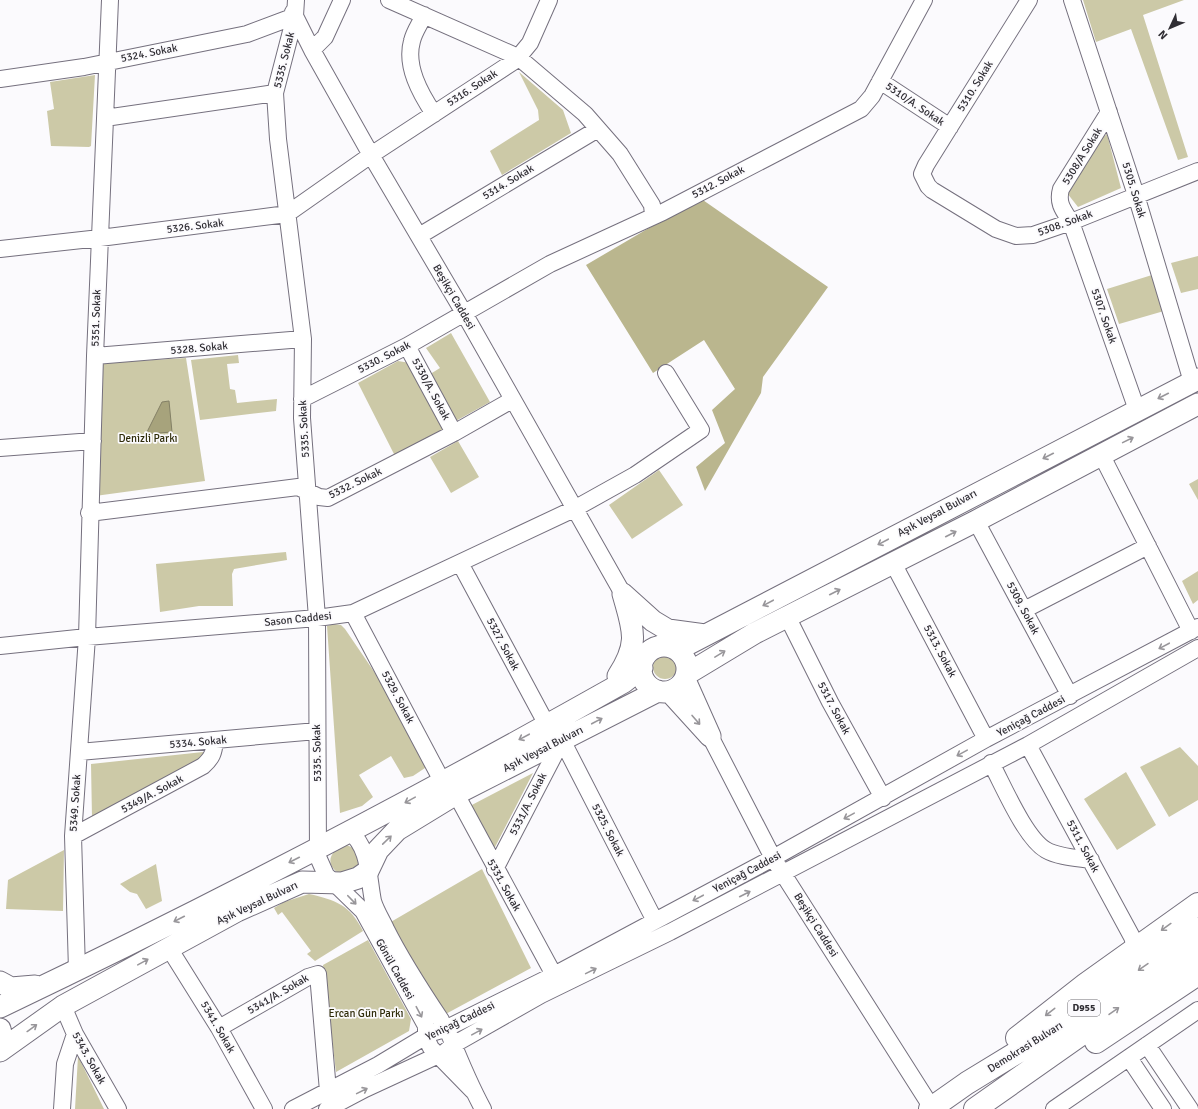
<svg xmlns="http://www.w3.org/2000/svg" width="1198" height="1109" font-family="Signika,sans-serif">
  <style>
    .green { fill: #ccc9a7 }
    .forest { fill: #bab68e }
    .water { fill: #a7a37c; stroke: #838066 }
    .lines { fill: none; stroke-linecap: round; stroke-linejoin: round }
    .minor-casing { stroke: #75707e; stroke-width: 18 }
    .major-casing { stroke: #75707e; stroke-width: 23 }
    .highway-casing { stroke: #75707e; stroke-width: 24 }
    .minor { stroke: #fff; stroke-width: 16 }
    .major { stroke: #fff; stroke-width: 21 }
    .highway { stroke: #fff; stroke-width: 22 }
    .oneway { stroke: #98969a }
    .labels { text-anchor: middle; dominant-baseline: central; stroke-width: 3.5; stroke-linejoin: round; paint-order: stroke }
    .shield { fill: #fbfafd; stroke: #6d6b70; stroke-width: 1 }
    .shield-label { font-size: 10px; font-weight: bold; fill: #302e34 }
    .street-label { font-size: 11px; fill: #302e34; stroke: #fbfafd }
    .park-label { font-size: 11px; fill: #2f2c0a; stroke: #fbfafd }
  </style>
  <rect width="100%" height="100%" fill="#fbfafd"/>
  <!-- green -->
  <path class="green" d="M1083,0H1184L1143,15L1188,157L1178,160L1131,29L1096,42Z
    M519,72L563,110L571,133L502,175L490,151L539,120L538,110Z
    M95,75L91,146L89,147L51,146L47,111L54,109L50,82Z
    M1107,134L1121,188L1078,207L1067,193L1102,138Z
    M1198,256V289L1181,293L1171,263Z
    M1152,275L1164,311L1119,324L1107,289Z
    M451,333L490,402L454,422L427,376L440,368L426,348Z
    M238,355L239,363L227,364L230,389L235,390L237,403L277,399L276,411L200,420L191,360Z
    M186,358L205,481L95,496L103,363Z
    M398,361L410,363L447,428L395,456L358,383Z
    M458,441L479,477L451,493L430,457Z
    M659,470L683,505L632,539L609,505Z
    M1198,479V500L1189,484Z
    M286,552L287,560L234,569L232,574L233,606H199L160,612L156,564Z
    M1198,571V600L1193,604L1182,581Z
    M334,624L341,625L345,629L390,695L428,766L413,776L404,778L391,756L359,775L373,797L362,806L340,813L327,626Z
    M653 667a12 12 0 1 1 24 0a12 12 0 1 1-24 0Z
    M1180,747L1198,766V800L1169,817L1140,767Z
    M203,752L205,759L92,818L91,764Z
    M1126,772L1156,825L1117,850L1084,799Z
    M533,773L493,851L468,807Z
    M342,845H347L355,849L360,863L358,868L340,874C325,865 329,853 342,845Z
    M64,850L63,911L6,909L8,880Z
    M156,864L162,901L146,909L137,894L130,892L120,884Z
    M482,869L531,968L442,1016L389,923Z
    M309,894C336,900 350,905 363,931L315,961L307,954L311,951L282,912L278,915L274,908L284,902Z
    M368,940L411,1019L409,1031L336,1072L323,965Z
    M78,1056L104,1109H75Z"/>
  <!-- forest -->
  <path class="forest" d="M700,198L828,287L763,377L761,393L705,491L696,467L725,443L712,410L735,389L704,340L653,373L586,265Z"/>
  <!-- water -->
  <path class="water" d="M169,401L172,432L146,434L162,402Z"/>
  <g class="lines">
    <!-- minor casing -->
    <g class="minor-casing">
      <path id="minor" d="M296,0L295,16L275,93L278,139L303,339L302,418L317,618L318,857L326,875L363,911L426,1026V1038L431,1048L473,1091
        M389,0L518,57L585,114L620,154L652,205L653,215
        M1029,0L926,165L922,174L928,186L932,190L996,229L1016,236L1033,235L1071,222L1198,171
        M1072,0L1136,195L1192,382
        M293,12L312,50L371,155L464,313L623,594
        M424,15C420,24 414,32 412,41C405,66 420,93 434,114
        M312,50L325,37L342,0
        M0,79L84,67L247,34L295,16
        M880,81L950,127
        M1109,112L1061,189C1057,203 1063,210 1071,222L1137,410
        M105,118L275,93
        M419,236L598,129
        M0,249L100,238L287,214L371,155L516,60L530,43L549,0
        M407,346L454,433
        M95,356L303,339
        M302,399L407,346L550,264L663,212L861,109L872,96L924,0
        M0,448L93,441
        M1101,454L1191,631
        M89,513L298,487L319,497L328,498L454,433L512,400
        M976,521L1070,696
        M460,563L547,725
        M893,563L986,739
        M1024,610L1148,546
        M353,613L442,781
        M787,616L830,702L883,798
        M0,646L87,637L317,618L353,613L574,509L635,475L701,430L666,373
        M710,736L773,858L932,1108
        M562,740L655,921
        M1028,745L1132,937L1136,949
        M79,752L317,731
        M991,763C1003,785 1025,838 1046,850C1058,857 1078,858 1091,860
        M456,794L554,975
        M349,831C370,848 368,876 373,901C376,911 382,920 386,929C402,961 421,990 441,1020C443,1026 448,1030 450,1036C460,1061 470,1085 483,1109
        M73,836L203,766C212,758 214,753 215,740
        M495,869L562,740
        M169,948L219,1028L264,1109
        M77,970L73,836L87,637L95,356L110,0
        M63,1006L75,1034L118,1109
        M219,1028L308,977L318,974L328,1091
        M1147,1045L1190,1109
        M1129,1058L1163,1109
        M62,1109L65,1064L75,1034
        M293,1109L378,1065L431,1033L445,1029L554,975L773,858L986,739L1198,627
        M327,1109L365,1089L445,1052L453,1045L541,995L670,932L1028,745L1198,648
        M1054,1109L1198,1010"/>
    </g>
    <!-- major casing -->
    <g class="major-casing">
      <path id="major" d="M623,594L653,621L668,630L705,635
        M641 669a23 23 0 1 1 46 0a23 23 0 1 1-46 0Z
        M677,650L1198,379
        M687,674L755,633L976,521L1198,404
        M618,676C640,642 633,630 623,594
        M670,692L710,736L685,680
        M0,982L11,988L35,986
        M0,1007C212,906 420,797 624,682L642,668
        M0,1029L2,1038L0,1048
        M0,1051L63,1006L237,911L302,882L342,883L358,878L368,871L378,850L397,830L456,794L658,691"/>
    </g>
    <!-- highway casing -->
    <g class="highway-casing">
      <path id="highway" d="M1017,1038L1086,984L1198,904
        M1096,1042L1198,974
        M930,1109L967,1083L1052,1031L1198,929
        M975,1109L1198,952"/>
    </g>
    <!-- minor -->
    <use href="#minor" class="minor"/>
    <!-- major -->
    <use href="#major" class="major"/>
    <!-- highway -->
    <use href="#highway" class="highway"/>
  </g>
  <!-- one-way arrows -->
  <defs><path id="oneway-shaft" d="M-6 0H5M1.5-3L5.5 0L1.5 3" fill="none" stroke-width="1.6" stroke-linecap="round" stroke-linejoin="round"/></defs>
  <g class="oneway">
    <use href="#oneway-shaft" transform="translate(1163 396) rotate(153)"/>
    <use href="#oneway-shaft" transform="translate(1128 440) rotate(-26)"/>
    <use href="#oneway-shaft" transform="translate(1048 456) rotate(153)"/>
    <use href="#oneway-shaft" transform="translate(951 534) rotate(-27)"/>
    <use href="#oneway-shaft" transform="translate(883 542) rotate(152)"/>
    <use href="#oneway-shaft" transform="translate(835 592) rotate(-27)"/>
    <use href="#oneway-shaft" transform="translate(768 603) rotate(152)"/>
    <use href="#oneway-shaft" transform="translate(1164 646) rotate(152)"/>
    <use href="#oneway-shaft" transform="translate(720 654) rotate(-31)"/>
    <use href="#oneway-shaft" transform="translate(696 720) rotate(49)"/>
    <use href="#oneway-shaft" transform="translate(597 721) rotate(-28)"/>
    <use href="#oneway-shaft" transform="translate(524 737) rotate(152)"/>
    <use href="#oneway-shaft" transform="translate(962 753) rotate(151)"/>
    <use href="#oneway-shaft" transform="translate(410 800) rotate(151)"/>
    <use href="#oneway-shaft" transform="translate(849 816) rotate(151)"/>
    <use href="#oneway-shaft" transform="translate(387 840) rotate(-44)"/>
    <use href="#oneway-shaft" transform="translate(294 860) rotate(153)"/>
    <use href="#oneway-shaft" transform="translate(745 894) rotate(-27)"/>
    <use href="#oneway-shaft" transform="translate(698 898) rotate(152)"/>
    <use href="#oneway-shaft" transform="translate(352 900) rotate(46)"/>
    <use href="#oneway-shaft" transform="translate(179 919) rotate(153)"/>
    <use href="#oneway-shaft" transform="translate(1166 927) rotate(144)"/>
    <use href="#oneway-shaft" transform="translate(143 962) rotate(-29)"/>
    <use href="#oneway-shaft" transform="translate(1143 967) rotate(145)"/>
    <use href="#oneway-shaft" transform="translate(591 971) rotate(-26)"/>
    <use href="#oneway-shaft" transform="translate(1114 1011) rotate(-35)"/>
    <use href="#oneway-shaft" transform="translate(419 1012) rotate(62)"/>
    <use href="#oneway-shaft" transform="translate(1050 1012) rotate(142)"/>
    <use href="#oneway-shaft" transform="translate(32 1028) rotate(-36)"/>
    <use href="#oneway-shaft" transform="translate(477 1032) rotate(-29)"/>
    <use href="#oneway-shaft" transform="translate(362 1091) rotate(-26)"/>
  </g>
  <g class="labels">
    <!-- shield labels -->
    <rect class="shield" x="1068" y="1000" width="32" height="16" rx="3"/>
    <g class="shield-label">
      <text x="1084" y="1008">D955</text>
    </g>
    <!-- street labels -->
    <g class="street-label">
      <text transform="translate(149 53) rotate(-11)">5324. Sokak</text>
      <text transform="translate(284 60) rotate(-76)">5335. Sokak</text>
      <text transform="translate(975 86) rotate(-58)">5310. Sokak</text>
      <text transform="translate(472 88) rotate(-33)">5316. Sokak</text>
      <text transform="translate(915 104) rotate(34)">5310/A. Sokak</text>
      <text transform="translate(1082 156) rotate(-58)">5308/A Sokak</text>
      <text transform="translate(508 182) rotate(-31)">5314. Sokak</text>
      <text transform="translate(718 182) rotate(-28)">5312. Sokak</text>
      <text transform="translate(1134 190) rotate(73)">5305. Sokak</text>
      <text transform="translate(1065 223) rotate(-20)">5308. Sokak</text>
      <text transform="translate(195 226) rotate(-7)">5326. Sokak</text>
      <text transform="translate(454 297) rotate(60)">Beşikçi Caddesi</text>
      <text transform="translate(1104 316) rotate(71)">5307. Sokak</text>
      <text transform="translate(96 318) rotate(-88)">5351. Sokak</text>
      <text transform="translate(199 348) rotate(-5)">5328. Sokak</text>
      <text transform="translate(384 357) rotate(-27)">5330. Sokak</text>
      <text transform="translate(431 389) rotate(62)">5330/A. Sokak</text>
      <text transform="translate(304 429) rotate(-93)">5335. Sokak</text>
      <text transform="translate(355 483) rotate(-26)">5332. Sokak</text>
      <text transform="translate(937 513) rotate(-28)">Aşık Veysal Bulvarı</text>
      <text transform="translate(1023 608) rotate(62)">5309. Sokak</text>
      <text transform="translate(298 619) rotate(-6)">Sason Caddesi</text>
      <text transform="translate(503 644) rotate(62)">5327. Sokak</text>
      <text transform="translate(940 651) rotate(62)">5313. Sokak</text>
      <text transform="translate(398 697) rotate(62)">5329. Sokak</text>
      <text transform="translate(834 708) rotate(62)">5317. Sokak</text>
      <text transform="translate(1031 716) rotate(-28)">Yeniçağ Caddesi</text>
      <text transform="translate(198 742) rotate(-5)">5334. Sokak</text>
      <text transform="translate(543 749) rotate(-27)">Aşık Veysal Bulvarı</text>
      <text transform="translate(317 753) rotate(-91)">5335. Sokak</text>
      <text transform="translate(152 794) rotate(-28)">5349/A. Sokak</text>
      <text transform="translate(75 803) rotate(-86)">5349. Sokak</text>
      <text transform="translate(528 804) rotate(-63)">5331/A. Sokak</text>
      <text transform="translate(608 830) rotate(63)">5325. Sokak</text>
      <text transform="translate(1083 846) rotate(62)">5311. Sokak</text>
      <text transform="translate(747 872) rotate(-28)">Yeniçağ Caddesi</text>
      <text transform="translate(504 885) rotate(61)">5331. Sokak</text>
      <text transform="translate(257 903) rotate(-25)">Aşık Veysal Bulvarı</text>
      <text transform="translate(816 925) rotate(58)">Beşikçi Caddesi</text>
      <text transform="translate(395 969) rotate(61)">Gönül Caddesi</text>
      <text transform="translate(278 994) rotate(-30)">5341/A. Sokak</text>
      <text transform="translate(460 1021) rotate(-26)">Yeniçağ Caddesi</text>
      <text transform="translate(218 1027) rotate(60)">5341. Sokak</text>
      <text transform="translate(1025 1047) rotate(-32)">Demokrasi Bulvarı</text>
      <text transform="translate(89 1058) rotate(61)">5343. Sokak</text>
    </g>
    <!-- park labels -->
    <g class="park-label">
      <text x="148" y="438">Denizli Parkı</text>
      <text x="366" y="1013">Ercan Gün Parkı</text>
    </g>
  </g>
  <!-- north arrow -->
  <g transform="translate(1170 28) rotate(226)" stroke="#fbfafd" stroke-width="3" paint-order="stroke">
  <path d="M0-3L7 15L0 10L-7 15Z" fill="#302e34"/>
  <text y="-6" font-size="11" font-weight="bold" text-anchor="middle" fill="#302e34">N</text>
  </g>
</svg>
